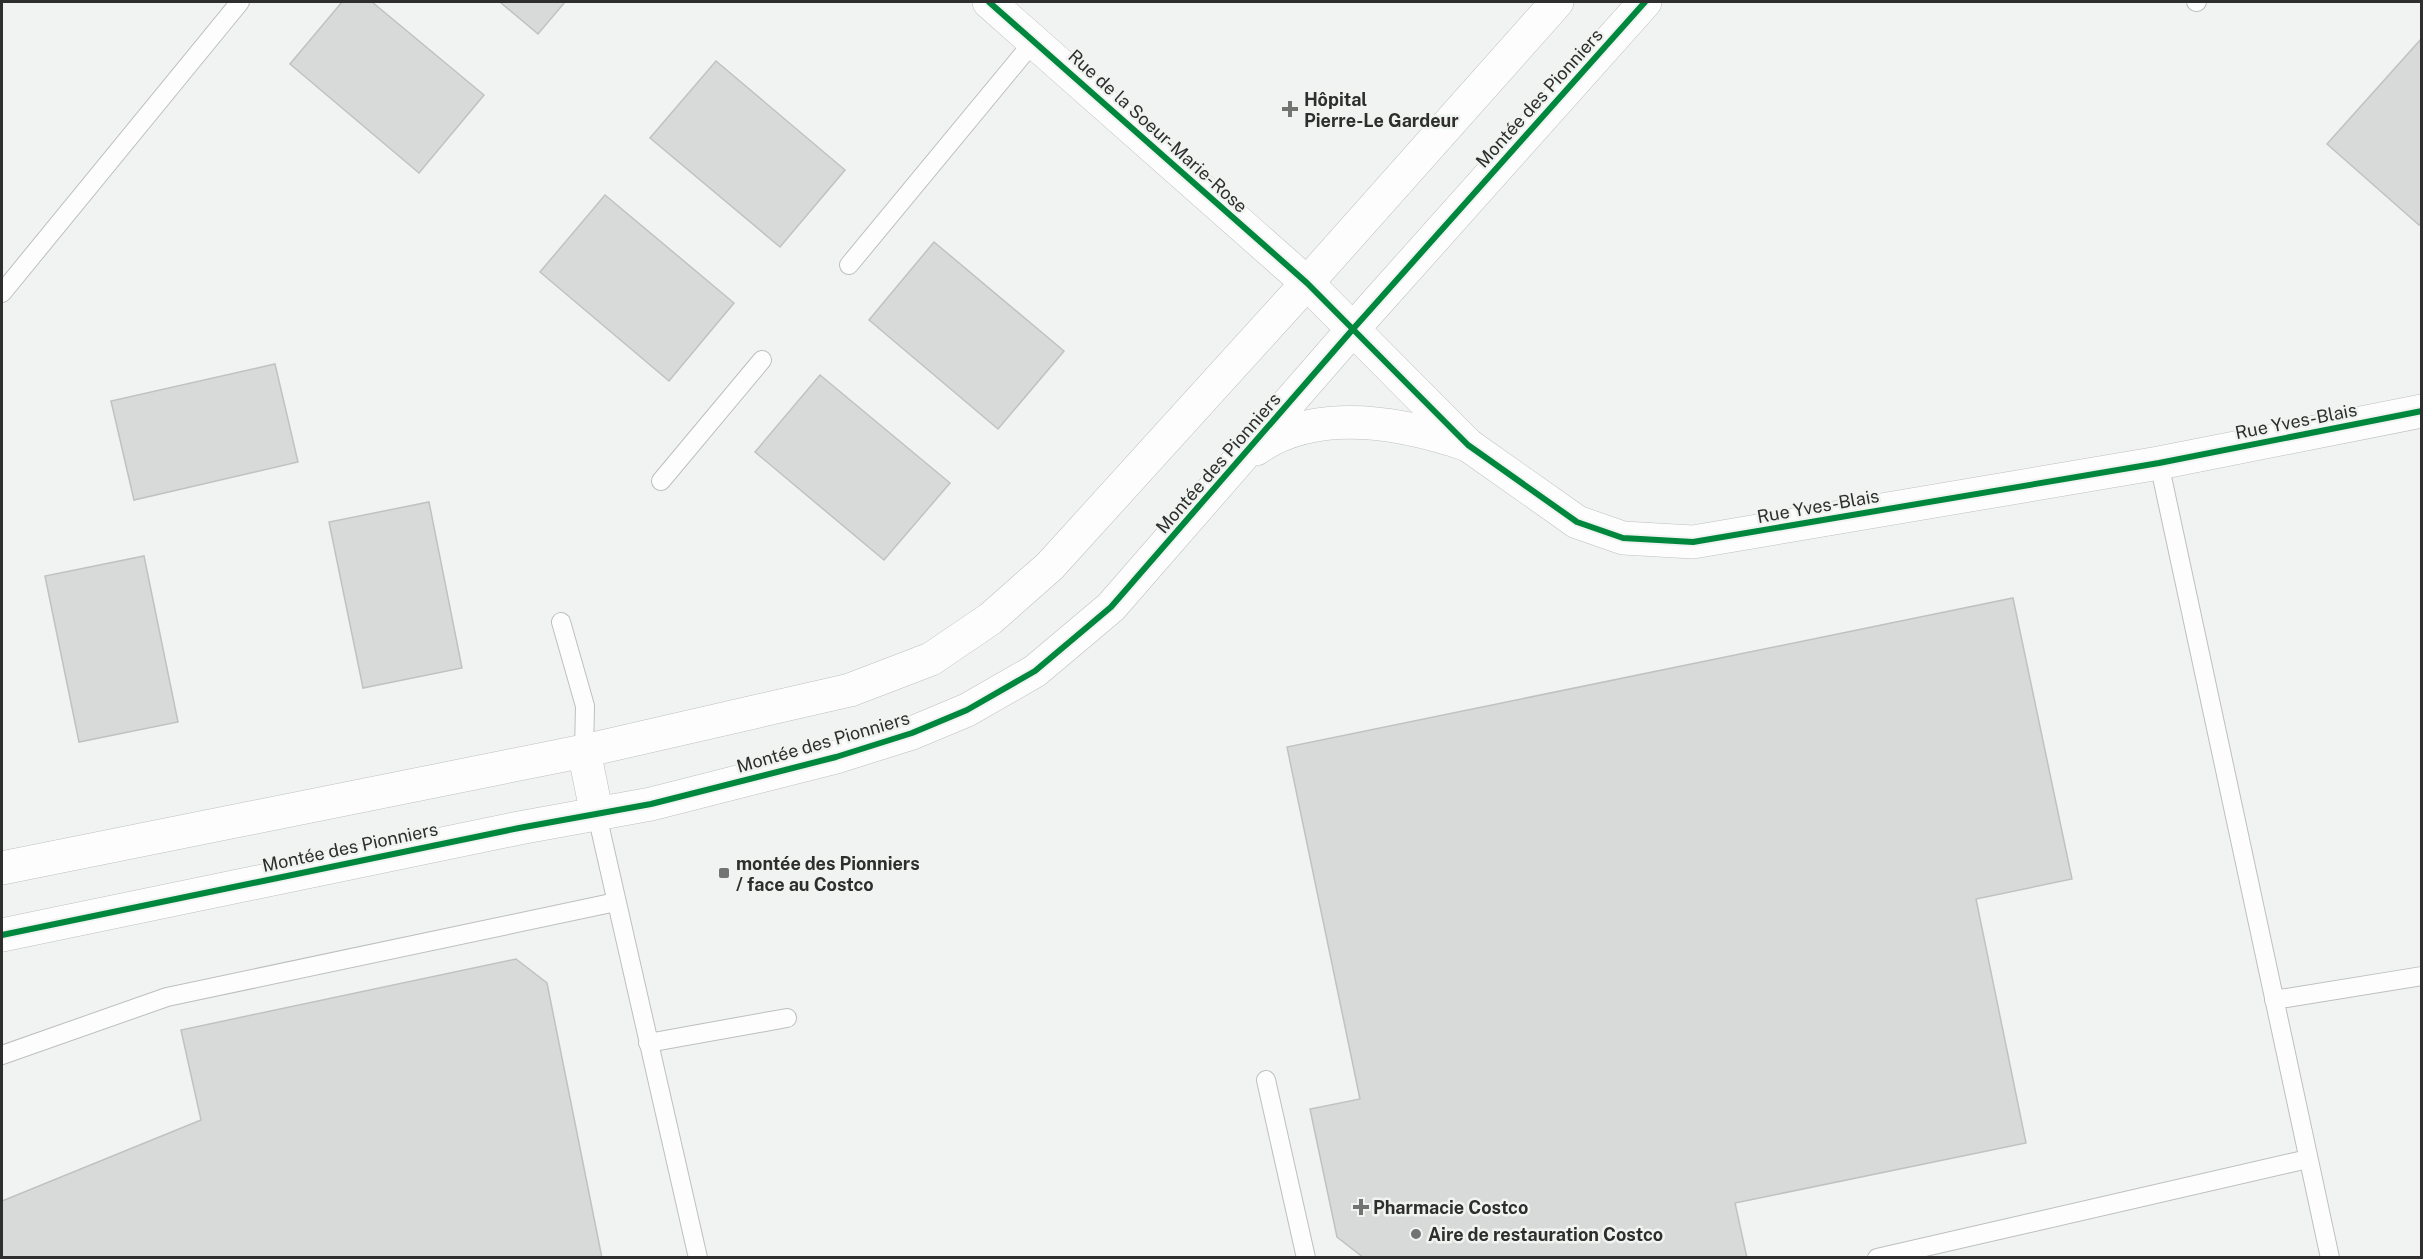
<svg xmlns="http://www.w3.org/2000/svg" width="2423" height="1259" font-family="'Public Sans',sans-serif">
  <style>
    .building { fill: #d8dad9; stroke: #c0c2c0; stroke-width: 1.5 }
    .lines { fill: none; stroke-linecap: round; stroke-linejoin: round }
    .service-casing { stroke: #bdbfbe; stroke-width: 20 }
    .minor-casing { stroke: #bdbfbe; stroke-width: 34 }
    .tertiary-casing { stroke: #bdbfbe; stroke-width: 34 }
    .service { stroke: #fdfdfd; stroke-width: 18 }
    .minor { stroke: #fdfdfd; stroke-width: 33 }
    .tertiary { stroke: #fdfdfd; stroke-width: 33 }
    .cycleway-casing { stroke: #f0f4f1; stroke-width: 10 }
    .cycleway { stroke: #00873e; stroke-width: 6 }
    .poi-dot { fill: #727372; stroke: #f0f4f1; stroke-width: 2 }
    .labels { text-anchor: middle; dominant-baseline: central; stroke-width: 5; stroke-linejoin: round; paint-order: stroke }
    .street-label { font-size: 18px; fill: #2d2e2d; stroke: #f0f4f1 }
    .poi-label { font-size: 18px; font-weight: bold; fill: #2d2e2d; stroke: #f0f4f1; text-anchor: start }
  </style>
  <rect width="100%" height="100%" fill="#f1f3f2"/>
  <!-- building -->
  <path class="building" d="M342,2H372L484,95L419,173L290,64Z
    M500,2H565L538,34Z
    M2422,38V222L2419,225L2327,144Z
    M716,61L845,170L780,247L650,138Z
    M605,195L734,303L669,381L540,272Z
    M934,242L1064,351L998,429L869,320Z
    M275,364L298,462L134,500L111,401Z
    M820,375L950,483L884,560L755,452Z
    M429,502L462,668L363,688L329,522Z
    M144,556L178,722L79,742L45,576Z
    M2013,598L2072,879L1976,899L2026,1143L1735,1203L1747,1258H1364L1337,1237L1310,1109L1360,1099L1287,747Z
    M516,959L547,983L602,1258H2V1201L201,1120L181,1030Z"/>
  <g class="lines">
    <!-- service casing -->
    <g class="service-casing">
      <path id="service" d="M2196,2H2197
        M849,265L1034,41
        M2,293L240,2
        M2159,463L2330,1258
        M661,481L762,360
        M561,622L585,706L584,751
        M597,815L698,1258
        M2274,1000L2422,976
        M648,1043L787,1018
        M2,1055L167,997L616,902
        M1266,1080L1306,1258
        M1877,1258L2308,1159"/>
    </g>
    <!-- minor casing -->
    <g class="minor-casing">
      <path id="minor" d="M989,2L1307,283L1468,445L1577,522L1623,538L1693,542L2159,463L2422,411"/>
    </g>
    <!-- tertiary casing -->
    <g class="tertiary-casing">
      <path id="tertiary" d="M1256,449C1317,406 1403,423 1468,445
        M584,751L597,815
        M2,868L584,751L850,690L931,659L990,619L1050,566L1307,283L1557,2
        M2,935L519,828L651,804L836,757L912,733L967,710L1035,671L1111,607L1353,329L1645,2"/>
    </g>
    <!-- service -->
    <use href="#service" class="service"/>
    <!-- minor -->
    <use href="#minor" class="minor"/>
    <!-- tertiary -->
    <use href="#tertiary" class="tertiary"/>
    <!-- cycleway casing -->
    <g class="cycleway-casing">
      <path id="cycleway" d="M989,2L1307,283L1468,445L1577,522L1623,538L1693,542L2159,463L2422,411
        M2,935L519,828L651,804L836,757L912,733L967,710L1035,671L1111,607L1353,329L1645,2"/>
    </g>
    <!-- cycleway -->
    <use href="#cycleway" class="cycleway"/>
  </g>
  <!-- markers -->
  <g class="poi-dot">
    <path d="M1287 100h6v6h6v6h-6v6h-6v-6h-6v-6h6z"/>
    <rect x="718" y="867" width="12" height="12" rx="3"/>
    <path d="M1358 1198h6v6h6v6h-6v6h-6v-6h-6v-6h6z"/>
    <circle cx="1416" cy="1234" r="6"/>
  </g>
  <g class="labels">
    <!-- street labels -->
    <g class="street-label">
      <text transform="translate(1539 98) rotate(-48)">Montée des Pionniers</text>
      <text transform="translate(1158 131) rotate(42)">Rue de la Soeur-Marie-Rose</text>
      <text transform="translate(2296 421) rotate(-11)">Rue Yves-Blais</text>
      <text transform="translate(1218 463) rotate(-49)">Montée des Pionniers</text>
      <text transform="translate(1818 506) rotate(-10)">Rue Yves-Blais</text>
      <text transform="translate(823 742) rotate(-16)">Montée des Pionniers</text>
      <text transform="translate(350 847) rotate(-12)">Montée des Pionniers</text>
    </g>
    <!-- poi labels -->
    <g class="poi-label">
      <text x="1304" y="99">Hôpital<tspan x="1304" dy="21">Pierre-Le Gardeur</tspan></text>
      <text x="736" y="863">montée des Pionniers<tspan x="736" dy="21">/ face au Costco</tspan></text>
      <text x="1373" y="1207">Pharmacie Costco</text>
      <text x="1428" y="1234">Aire de restauration Costco</text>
    </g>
  </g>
  <!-- border -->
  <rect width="2423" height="1259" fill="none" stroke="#2d2e2d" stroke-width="6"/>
</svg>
